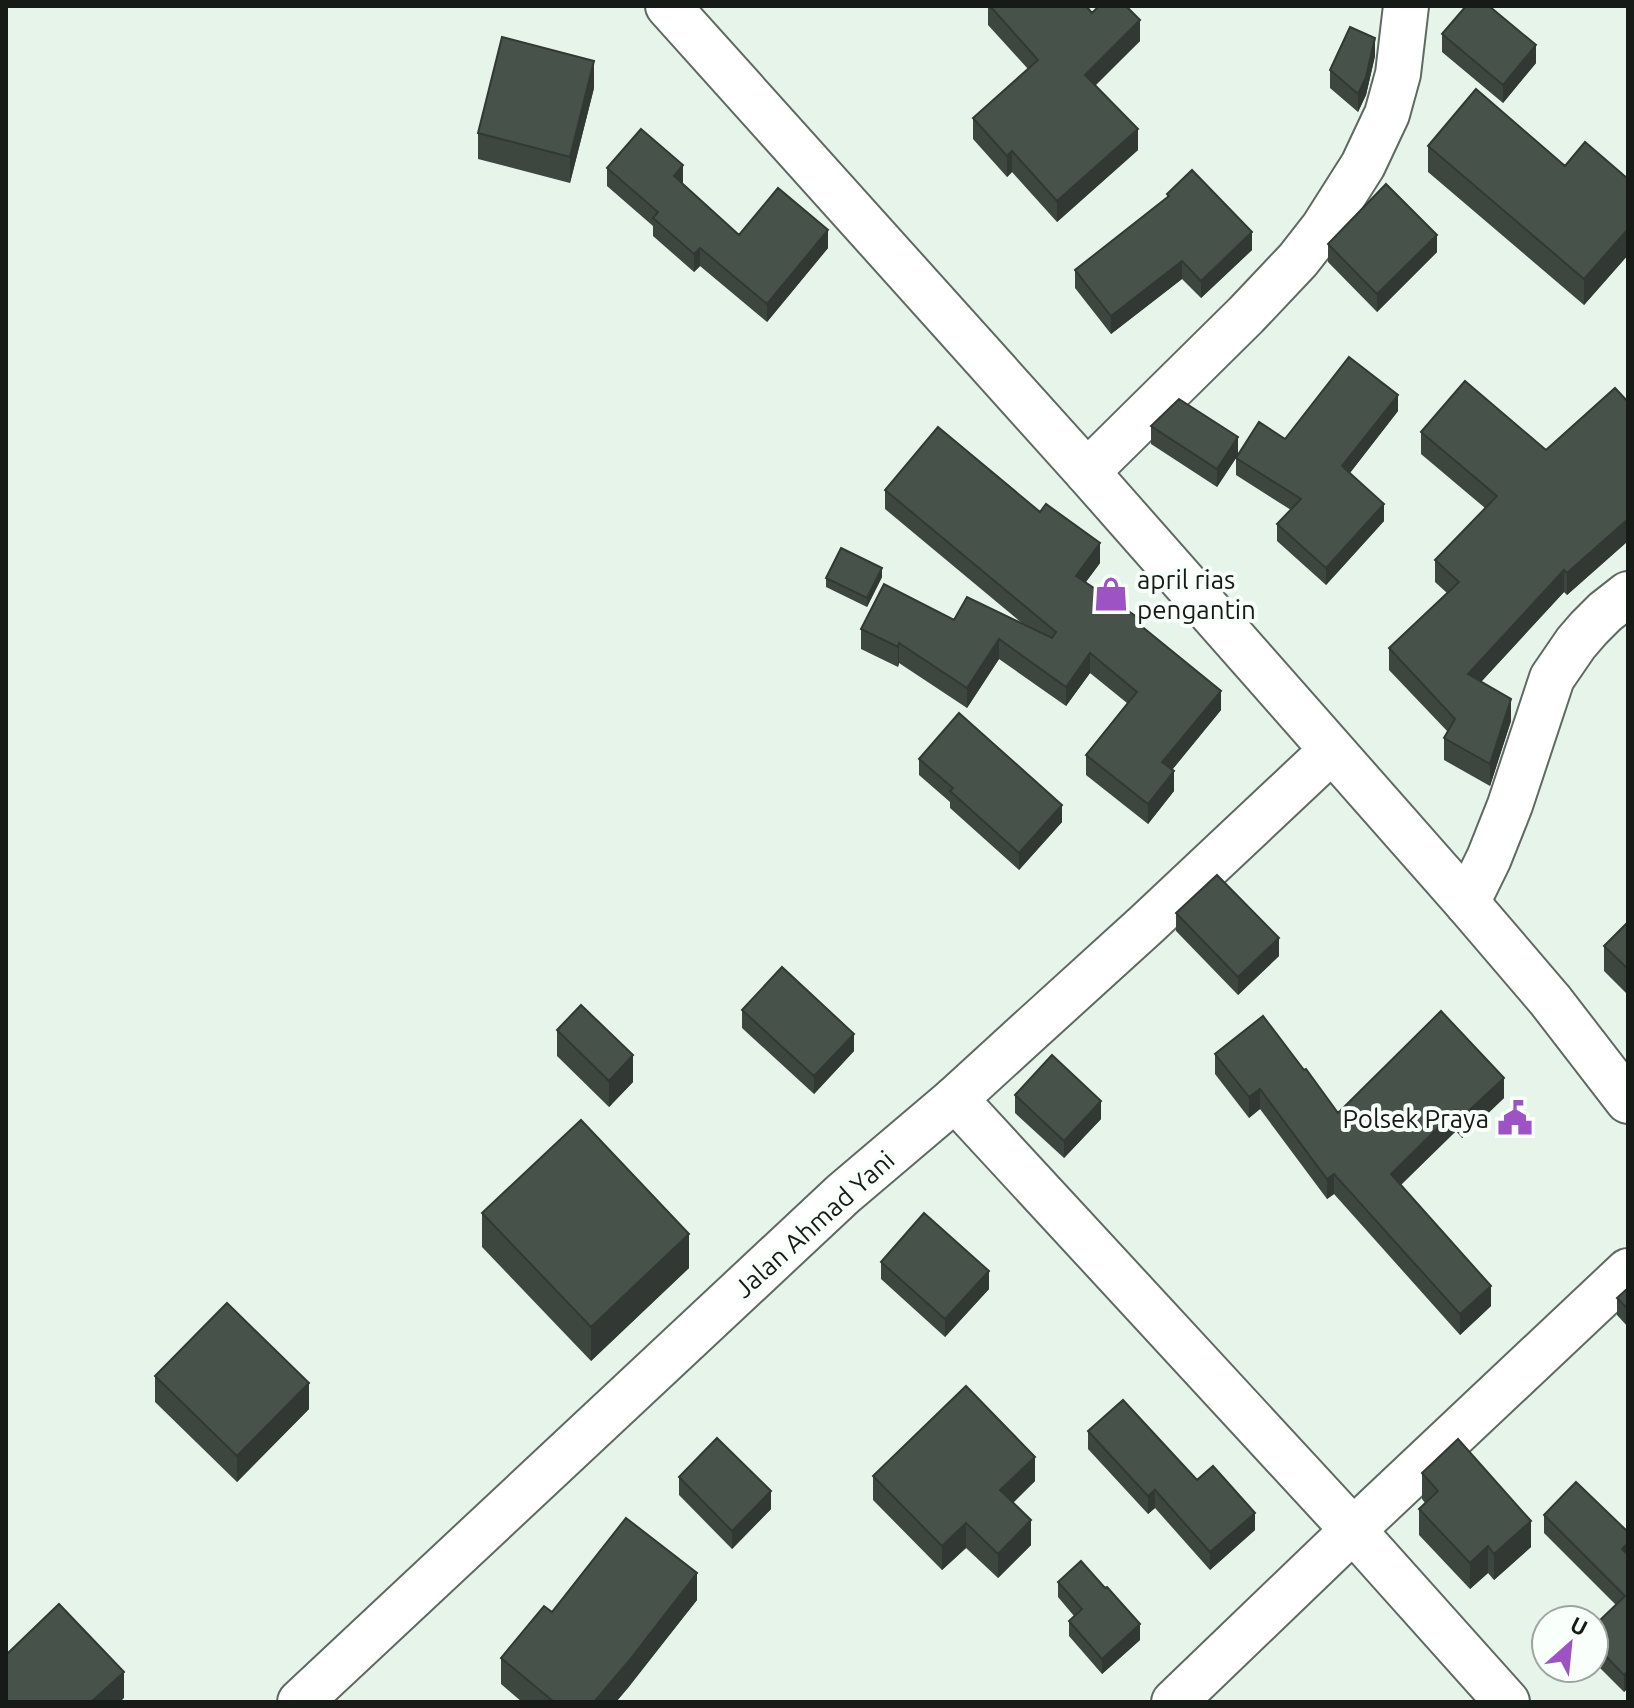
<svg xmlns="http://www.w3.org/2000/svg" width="1634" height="1708" font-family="Ubuntu,sans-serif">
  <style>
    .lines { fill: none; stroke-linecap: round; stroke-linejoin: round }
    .street-casing { stroke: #5e6961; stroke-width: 48 }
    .secondary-casing { stroke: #5e6961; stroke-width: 48 }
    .street { stroke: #fff; stroke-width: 44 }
    .secondary { stroke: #fff; stroke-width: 44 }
    .wall { fill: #3d4740 }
    .shaded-wall { fill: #323934 }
    .building { fill: #47524a; stroke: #323934; stroke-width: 2 }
    .labels { text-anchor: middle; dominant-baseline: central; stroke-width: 8; stroke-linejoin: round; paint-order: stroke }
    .poi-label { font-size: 26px; fill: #161b18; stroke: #f9fffb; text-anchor: start }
    .street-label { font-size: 26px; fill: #161b18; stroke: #f9fffb }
  </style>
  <rect width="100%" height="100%" fill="#e7f4ea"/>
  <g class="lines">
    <!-- street casing -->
    <g class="street-casing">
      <path id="street" d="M1087,472L1246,315L1298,260L1323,228L1363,165L1387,114L1398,74L1406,6
        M1467,903L1489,858L1510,805L1552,678L1576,643L1589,628L1605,612L1628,594
        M955,1099L1353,1530L1507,1702
        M1174,1702L1353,1530L1628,1271"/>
    </g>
    <!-- secondary casing -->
    <g class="secondary-casing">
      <path id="secondary" d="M668,6L1087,472L1467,903L1550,1000L1628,1101
        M300,1702L843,1194L955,1099L1026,1034L1147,924L1331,751"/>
    </g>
    <!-- street -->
    <use href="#street" class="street"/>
    <!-- secondary -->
    <use href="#secondary" class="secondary"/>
  </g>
  <!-- wall -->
  <path class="wall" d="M988,6H1086L1092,13L1140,41L1095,85L1138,150L1057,222L1012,172L1007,177L973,139V118L1028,69L988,25Z
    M1442,34L1536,63L1503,103L1442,52Z
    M1375,56L1366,95L1358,112L1330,88V70Z
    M594,88L570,183L478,159V133Z
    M1428,146L1565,166L1628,179V255L1584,305L1428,172Z
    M607,168L683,183L682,184L739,235L828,248L767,322L700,266L694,272L653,236V226L607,186Z
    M1167,194L1252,250L1201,298L1182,279L1111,334L1075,288V270L1167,198Z
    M1328,244L1437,252L1377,312L1328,262Z
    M1628,402V541L1567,595L1564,592L1481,682L1511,721L1490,786L1444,760V738L1448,732L1389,670V648L1447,593L1435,582V560L1485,508L1421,454V432L1546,450Z
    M1398,411L1350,473L1384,521L1326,585L1277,541V524L1291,510L1236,475V458L1285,439Z
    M1151,426L1238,455L1217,487L1151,444Z
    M885,490L1100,563L1086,582L1143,628L1221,710L1172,770L1174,791L1148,824L1086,775V755L1127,703L1090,673L1066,706L999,659L967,708L899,663L898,667L861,649V629L954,620L1023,624L885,509Z
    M882,577L867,607L826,587V578Z
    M919,759L1062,822L1019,870L950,808V802L919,775Z
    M1176,913L1279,956L1238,995L1176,931Z
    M1628,922V995L1604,971V946Z
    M742,1010L854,1051L814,1094L742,1028Z
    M557,1030L633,1082L609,1107L557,1056Z
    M1215,1054L1338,1113L1504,1098L1462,1138L1456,1131L1401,1185L1491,1306L1460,1335L1334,1194L1327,1199L1260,1109L1249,1118L1215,1074Z
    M1015,1095L1101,1119L1064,1158L1015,1113Z
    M482,1213L689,1268L591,1361L482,1247Z
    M881,1262L989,1289L945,1337L881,1279Z
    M1628,1288V1327L1617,1315V1298Z
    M155,1376L309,1409L237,1482L155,1402Z
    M1088,1431L1197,1480L1255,1530L1210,1570L1155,1508L1148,1514L1088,1449Z
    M1422,1473L1531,1547L1494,1580L1488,1573L1470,1589L1419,1535V1509L1425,1503L1422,1499Z
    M873,1476L1035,1481L1013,1503L1031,1545L998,1578L966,1548L942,1570L873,1500Z
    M679,1477L771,1509L732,1549L679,1495Z
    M1544,1515L1628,1532V1688L1624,1692L1594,1662V1626L1616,1605L1544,1533Z
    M1058,1582L1105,1588L1140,1640L1102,1674L1069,1636V1621L1074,1616L1058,1597Z
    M697,1600L616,1702H522L501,1684V1658L552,1612Z"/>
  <!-- shaded-wall -->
  <path class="shaded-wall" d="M1140,20V41L1085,96V75Z
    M1375,38V56L1366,95L1358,112V94Z
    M1536,45V63L1503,103V85Z
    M594,61V88L570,183V157Z
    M1138,129V150L1057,222V201Z
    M1012,151V172L1007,177V156Z
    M683,165V183L674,194V176Z
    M1628,229V255L1584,305V279Z
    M828,230V248L767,322V304Z
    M1252,232V250L1201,298V281Z
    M1437,235V252L1377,312V294Z
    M700,248V266L694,272V254Z
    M1182,261V279L1111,334V316Z
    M1398,395V411L1342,483V466Z
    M1238,437V455L1217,487V469Z
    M1384,504V521L1326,585V568Z
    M1628,519V541L1567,595V573Z
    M1100,543V563L1076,595V576Z
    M882,568V577L867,607V598Z
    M1564,570V592L1468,696V674Z
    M999,639V659L967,708V688Z
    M899,643V663L898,667V647Z
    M1090,653V673L1066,706V687Z
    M1221,691V710L1162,782V762Z
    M1511,699V721L1490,786V764Z
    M1174,771V791L1148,824V804Z
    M1062,805V822L1019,870V853Z
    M1279,938V956L1238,995V977Z
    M854,1034V1051L814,1094V1076Z
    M633,1055V1082L609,1107V1081Z
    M1504,1078V1098L1462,1138V1117Z
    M1260,1089V1109L1249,1118V1097Z
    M1101,1101V1119L1064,1158V1141Z
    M1456,1110V1131L1391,1194V1174Z
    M1334,1174V1194L1327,1199V1179Z
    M689,1234V1268L591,1361V1327Z
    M989,1271V1289L945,1337V1319Z
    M1491,1286V1306L1460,1335V1314Z
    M309,1383V1409L237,1482V1456Z
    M1035,1457V1481L1000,1515V1490Z
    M1155,1490V1508L1148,1514V1496Z
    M771,1491V1509L732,1549V1531Z
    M1255,1513V1530L1210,1570V1552Z
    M1031,1520V1545L998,1578V1554Z
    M1531,1521V1547L1494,1580V1554Z
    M966,1523V1548L942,1570V1546Z
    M1628,1543V1561L1622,1549Z
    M1488,1546V1573L1470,1589V1563Z
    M697,1573V1600L628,1688L616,1702H594Z
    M1140,1624V1640L1102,1674V1659Z
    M1628,1670V1688L1624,1692V1675Z
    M124,1672V1698L120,1702H91Z"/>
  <!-- building -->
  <path class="building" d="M990,6H1086L1092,13L1099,6H1126L1140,20L1085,75L1138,129L1057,201L1012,151L1007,156L973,118L1038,60Z
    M1466,6H1489L1536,45L1503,85L1442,34Z
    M1350,27L1375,38L1366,77L1358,94L1330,70Z
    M502,37L594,61L570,157L478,133Z
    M1476,89L1565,166L1585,142L1628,179V229L1584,279L1428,146Z
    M641,129L683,165L674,176L739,235L778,188L828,230L767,304L700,248L694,254L653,218L658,212L607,168Z
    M1192,170L1252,232L1201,281L1182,261L1111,316L1075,270L1169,196L1167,194Z
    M1386,184L1437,235L1377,294L1328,244Z
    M1349,357L1398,395L1342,466L1384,504L1326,568L1277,524L1301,499L1236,458L1259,422L1285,439Z
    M1465,381L1546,450L1615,388L1628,402V519L1567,573L1564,570L1468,674L1511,699L1490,764L1444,738L1455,719L1389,648L1459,582L1435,560L1497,496L1421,432Z
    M1179,399L1238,437L1217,469L1151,426Z
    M938,427L1040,512L1046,504L1100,543L1076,576L1143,621L1140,625L1221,691L1162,762L1174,771L1148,804L1086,755L1137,692L1090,653L1066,687L999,639L967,688L899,643L898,647L861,629L884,584L954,620L967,597L1052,638L1056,632L885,490Z
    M841,548L882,568L867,598L826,578Z
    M959,713L1062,805L1019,853L950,791L953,788L919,759Z
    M1217,875L1279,938L1238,977L1176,913Z
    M1628,922V969L1604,946Z
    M782,967L854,1034L814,1076L742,1010Z
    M581,1005L633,1055L609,1081L557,1030Z
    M1441,1011L1504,1078L1462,1117L1456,1110L1391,1174L1491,1286L1460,1314L1334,1174L1327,1179L1260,1089L1249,1097L1215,1054L1263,1016L1304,1070L1306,1069L1338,1113Z
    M1052,1055L1101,1101L1064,1141L1015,1095Z
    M581,1120L689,1234L591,1327L482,1213Z
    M924,1213L989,1271L945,1319L881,1262Z
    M1628,1288V1309L1617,1298Z
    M227,1303L309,1383L237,1456L155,1376Z
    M966,1386L1035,1457L1000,1490L1031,1520L998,1554L966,1523L942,1546L873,1476Z
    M1123,1400L1197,1480L1213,1466L1255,1513L1210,1552L1155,1490L1148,1496L1088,1431Z
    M717,1438L771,1491L732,1531L679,1477Z
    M1458,1439L1531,1521L1494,1554L1488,1546L1470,1563L1419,1509L1438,1491L1422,1473Z
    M1576,1482L1628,1532V1543L1622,1549L1628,1555V1670L1624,1675L1594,1644V1626L1625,1596L1544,1515Z
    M626,1518L697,1573L628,1662L594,1702H554L501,1658L544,1606L552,1612Z
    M1081,1561L1105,1588L1107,1587L1140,1624L1102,1659L1069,1621L1082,1609L1058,1582Z
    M59,1604L124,1672L91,1702H6V1655Z"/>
  <!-- icons -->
  <defs>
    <g id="shop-bare" transform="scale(2.76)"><path d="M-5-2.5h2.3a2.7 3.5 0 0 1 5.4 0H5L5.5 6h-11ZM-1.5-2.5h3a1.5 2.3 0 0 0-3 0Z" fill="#9e53c5" stroke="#f9fffb" stroke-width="2.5" paint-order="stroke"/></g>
    <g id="civic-bare" transform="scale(2.76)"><path d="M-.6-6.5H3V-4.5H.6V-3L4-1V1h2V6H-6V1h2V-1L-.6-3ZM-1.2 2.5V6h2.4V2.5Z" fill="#9e53c5" stroke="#f9fffb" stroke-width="2.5" paint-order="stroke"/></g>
  </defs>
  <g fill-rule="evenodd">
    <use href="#shop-bare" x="1111" y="594"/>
    <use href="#civic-bare" x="1515" y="1118"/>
  </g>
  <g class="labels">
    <!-- poi labels -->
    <g class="poi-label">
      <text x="1137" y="579">april rias<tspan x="1137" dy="30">pengantin</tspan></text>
      <text x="1489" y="1118" text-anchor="end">Polsek Praya</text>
    </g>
    <!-- street labels -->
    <g class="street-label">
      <text transform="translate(814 1224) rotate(-42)">Jalan Ahmad Yani</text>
    </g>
  </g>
  <!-- border -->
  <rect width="1634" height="1708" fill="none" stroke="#161b18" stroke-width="16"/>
  <!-- north arrow -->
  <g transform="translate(1570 1644) rotate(27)"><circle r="38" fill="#f9fffb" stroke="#9ea4a0" stroke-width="2"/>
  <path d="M0-6L14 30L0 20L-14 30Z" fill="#9e53c5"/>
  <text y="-12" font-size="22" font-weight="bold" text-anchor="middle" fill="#161b18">U</text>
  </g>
</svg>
